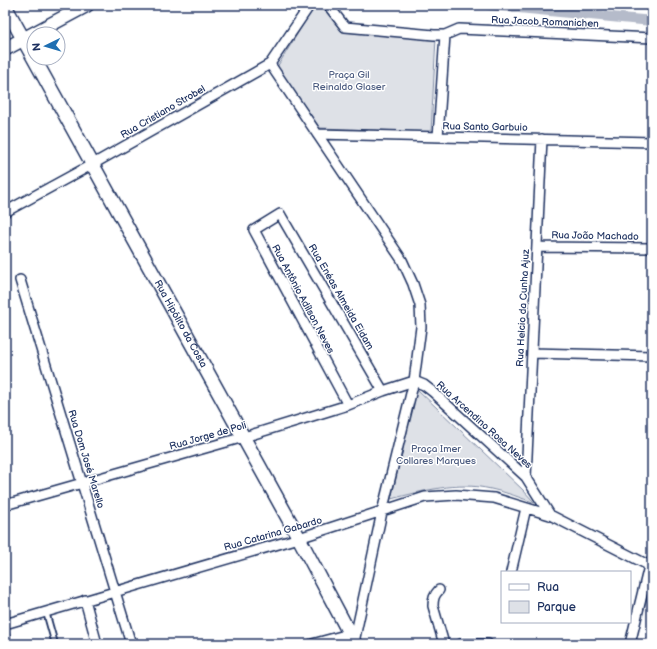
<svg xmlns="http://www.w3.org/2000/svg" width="657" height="649" font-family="'Balsamiq Sans',sans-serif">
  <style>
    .green { fill: #dee1e7; stroke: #7c88a2 }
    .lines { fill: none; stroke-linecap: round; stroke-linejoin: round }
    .canal { stroke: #b5bbca; stroke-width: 10 }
    .lane-casing { stroke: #1b2f5e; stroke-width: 8 }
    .street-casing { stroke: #1b2f5e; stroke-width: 12 }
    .secondary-casing { stroke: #1b2f5e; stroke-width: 16 }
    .lane { stroke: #fff; stroke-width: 4.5 }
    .street { stroke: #fff; stroke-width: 9 }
    .secondary { stroke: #fff; stroke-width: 13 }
    .labels { text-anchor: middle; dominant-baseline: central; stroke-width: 3; stroke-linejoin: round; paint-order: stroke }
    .street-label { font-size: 10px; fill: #1b2f5e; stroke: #fff }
    .park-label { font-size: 10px; fill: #4c5c80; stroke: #fff }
  </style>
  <rect width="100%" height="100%" fill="#fff"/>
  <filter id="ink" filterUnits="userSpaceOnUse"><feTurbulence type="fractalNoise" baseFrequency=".025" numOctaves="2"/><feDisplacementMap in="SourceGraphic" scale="8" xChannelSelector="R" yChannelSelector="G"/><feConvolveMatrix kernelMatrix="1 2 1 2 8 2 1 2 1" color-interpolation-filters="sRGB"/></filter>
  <g filter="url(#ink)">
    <!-- green -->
    <path class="green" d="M315,5H321L342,32L436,38L431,132L320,128L277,67Z
      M417,389L523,490L535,503C521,498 506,492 491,489C457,481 423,491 391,499Z"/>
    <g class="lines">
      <!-- canal -->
      <path class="canal" d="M489,5L652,21"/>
      <!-- lane casing -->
      <g class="lane-casing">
        <path id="lane" d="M46,612L55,644
          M5,632L9,644"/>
      </g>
      <!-- street casing -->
      <g class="street-casing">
        <path id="street" d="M328,5L345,27L434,35H445L459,29L652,38
          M270,64L402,260L413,284L420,305L421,327L414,381L382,512L354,642
          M317,134L652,142
          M438,137L445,35
          M5,212L93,164L270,64L310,5
          M537,247L652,248
          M20,280L131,644
          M532,353L652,356
          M348,405L254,230L280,214L383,391
          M526,477L542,139
          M5,505L244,437L348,405L383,391L414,381L424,385L433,392L526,477L550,515L652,567
          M511,572L526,508
          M439,590C434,595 433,599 433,606L444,644
          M85,600L97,644
          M5,624L299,538L425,497L456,495L494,498L550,515
          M312,644L349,634
          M461,644H488
          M630,644L649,566"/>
      </g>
      <!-- secondary casing -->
      <g class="secondary-casing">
        <g id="secondary">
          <path id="s1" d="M5,6L299,538L354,642V644"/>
          <path d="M5,49L87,5"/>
        </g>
      </g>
      <!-- lane -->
      <use href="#lane" class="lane"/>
      <!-- street -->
      <use href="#street" class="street"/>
      <!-- secondary -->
      <use href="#secondary" class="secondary"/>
    </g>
  </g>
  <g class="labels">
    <!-- street labels -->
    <g class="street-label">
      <text transform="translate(545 22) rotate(2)">Rua Jacob Romanichen</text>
      <text transform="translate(163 112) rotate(-30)">Rua Cristiano Strobel</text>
      <text transform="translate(485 127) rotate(1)">Rua Santo Garbuio</text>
      <text transform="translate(595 236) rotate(1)">Rua João Machado</text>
      <text transform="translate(341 297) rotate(60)">Rua Enéas Almeida Eidam</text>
      <text transform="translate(303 299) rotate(62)">Rua Antônio Adílson Neves</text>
      <text transform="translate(523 308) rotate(-87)">Rua Helcio da Cunha Ajuz</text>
      <text stroke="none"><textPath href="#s1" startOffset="363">Rua Hipólito da Costa</textPath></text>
      <text transform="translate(484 425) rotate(42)">Rua Arcendino Rosa Neves</text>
      <text transform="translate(208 436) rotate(-16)">Rua Jorge de Poli</text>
      <text transform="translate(86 459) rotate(73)">Rua Dom José Marello</text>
      <text transform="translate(273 534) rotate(-16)">Rua Catarina Gabardo</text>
    </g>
    <!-- park labels -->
    <g class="park-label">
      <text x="349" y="75">Praça Gil<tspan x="349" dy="12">Reinaldo Glaser</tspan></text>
      <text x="436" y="449">Praça Imer<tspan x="436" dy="12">Collares Marques</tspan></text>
    </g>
  </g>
  <!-- margin -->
  <rect width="657" height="649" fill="none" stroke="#fff" stroke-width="20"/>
  <rect x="10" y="10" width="637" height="629" fill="none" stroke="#1b2f5e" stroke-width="1.5" filter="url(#ink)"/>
  <!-- legend -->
  <rect x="501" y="571" width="130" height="52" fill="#ffffff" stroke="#a4acbf"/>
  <rect x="509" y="584" width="20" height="6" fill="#ffffff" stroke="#a4acbf"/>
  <text x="537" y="591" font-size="12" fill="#1b2f5e">Rua</text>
  <rect x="509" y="601" width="20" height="12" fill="#dee1e7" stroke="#a4acbf"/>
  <text x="537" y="611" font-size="12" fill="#1b2f5e">Parque</text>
  <!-- north arrow -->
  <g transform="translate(46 46) rotate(265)"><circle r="19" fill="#ffffff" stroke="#a4acbf"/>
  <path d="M0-3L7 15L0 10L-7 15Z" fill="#1f6fb2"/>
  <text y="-6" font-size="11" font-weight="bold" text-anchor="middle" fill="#1b2f5e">N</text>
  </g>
</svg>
